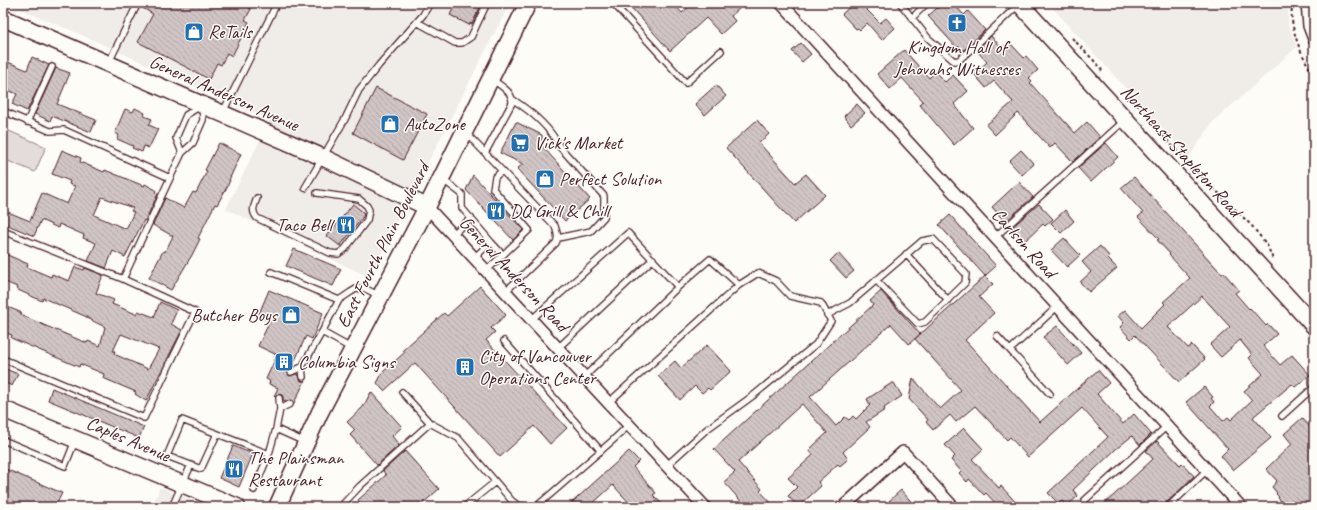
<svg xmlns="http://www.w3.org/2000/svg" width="1317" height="510" font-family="Caveat,sans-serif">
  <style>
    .built { fill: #f0ece8 }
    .grass { fill: #e3dcda; stroke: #967e82 }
    .building { fill: url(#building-back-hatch); stroke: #4a1f2b; fill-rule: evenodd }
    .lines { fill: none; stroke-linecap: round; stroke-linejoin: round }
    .lane-casing { stroke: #4a1f2b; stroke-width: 8 }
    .street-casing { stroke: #4a1f2b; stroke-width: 14 }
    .secondary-casing { stroke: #4a1f2b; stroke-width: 19 }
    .path { stroke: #4a1f2b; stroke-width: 2; stroke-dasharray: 3 3; stroke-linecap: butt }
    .lane { stroke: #fdfcf7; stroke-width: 5.5 }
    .street { stroke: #fdfcf7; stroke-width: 11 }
    .secondary { stroke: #fdfcf7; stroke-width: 16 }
    .labels { text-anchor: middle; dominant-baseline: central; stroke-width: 3; stroke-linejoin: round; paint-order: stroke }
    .poi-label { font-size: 19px; fill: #4a1f2b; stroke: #fdfcf7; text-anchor: start }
    .street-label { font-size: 19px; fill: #4a1f2b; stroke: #fdfcf7 }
  </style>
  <defs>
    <pattern id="building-back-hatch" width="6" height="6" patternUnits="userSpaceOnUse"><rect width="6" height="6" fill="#d0c5c4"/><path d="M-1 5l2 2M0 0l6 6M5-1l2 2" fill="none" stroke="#b4a9a9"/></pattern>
  </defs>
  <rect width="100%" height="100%" fill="#fdfcf7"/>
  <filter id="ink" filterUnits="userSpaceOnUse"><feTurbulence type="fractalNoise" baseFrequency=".025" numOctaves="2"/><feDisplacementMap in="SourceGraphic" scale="8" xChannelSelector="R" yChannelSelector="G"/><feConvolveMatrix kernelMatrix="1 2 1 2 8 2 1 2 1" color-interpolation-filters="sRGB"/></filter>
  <g filter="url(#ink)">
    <!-- built -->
    <path class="built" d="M5,3H510L369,277L226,209L270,120L75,32Z
      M1048,3H1288V25L1297,47L1212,123L1189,157Z
      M160,487L208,507H152Z"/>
    <!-- grass -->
    <path class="grass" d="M9,131L46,147L35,172L3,159V133Z"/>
    <!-- building -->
    <path class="building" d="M142,3H250L248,7L251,9L245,20L249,22L232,56L227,53L221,65L217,63L209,79L138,42L153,14L141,7Z
      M456,3H482L472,24L470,23L469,25L450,15Z
      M627,3H673L682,13L693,3H735L740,8L731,16L735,21L721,34L706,18L670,51Z
      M854,3H860L880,23L886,18L895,28L882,40L867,23L860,30L858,28L856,29L842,14Z
      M943,3H953L964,15L968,11L985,30L963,51L959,46L957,48L928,16Z
      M991,36L1002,48L1009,42L1024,58L1026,56L1038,70L1029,78L1032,81L1030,83L1075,133L1087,122L1100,137L1073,162L1055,143L1050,148L1018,113L995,135L986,125L1013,102L994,81L986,88L974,74L987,62L976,50Z
      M801,43L811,54L802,62L792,51Z
      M904,50L929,78L935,72L945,82L953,75L968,91L954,104L973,128L954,145L920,105L923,101L902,78L890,89L877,74Z
      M32,57L49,65L27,111L12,104L17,94L3,88V60L27,70Z
      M56,68L70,73L57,104L96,120L91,132L52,116L50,121L35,114Z
      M716,85L726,96L705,115L695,104Z
      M376,88L427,114L403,160L353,133Z
      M857,104L865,113L851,125L844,116Z
      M135,108L145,113L144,116L152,119L149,125L158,129L149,148L144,146L142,152L132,148L133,146L117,139L119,135L115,133L125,109L133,112Z
      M757,120L769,134L759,143L795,183L806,174L825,195L794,223L726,148Z
      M516,122L542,135V146L590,199L565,221L517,169L523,164L500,153Z
      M219,143L241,154L229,180H230L227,187L217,205L215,204L198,238L200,239L192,255L171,290L149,278L163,251L165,252L173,236L153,225L165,198L184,208L193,192L196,193L207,171L205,170Z
      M1106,143L1118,157L1091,182L1078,168Z
      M62,150L81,158L80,162L104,172L105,170L144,186L145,184L156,190L155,193L158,194L145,221L144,220L125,257L113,251L106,268L88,261L96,243L83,238L84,235L59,224L58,228L41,220L34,236L3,223V210L30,221L42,193L67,204L75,186L69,184L70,181L52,174ZM102,197L133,208L131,211L134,212L126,229L94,215Z
      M1021,150L1034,164L1022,175L1009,161Z
      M473,175L523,230L513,240L466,190Z
      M1134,177L1222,274L1224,273L1239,290L1235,293L1249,309L1250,308L1266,326L1268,324L1277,334L1263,346L1280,365L1292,355L1310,375L1295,387L1292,384L1253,417L1271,438L1233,470L1221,456L1228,449L1186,402L1204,387L1213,397L1211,398L1214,402L1210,406L1223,421L1228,417L1231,420L1252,400L1244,391L1263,374L1249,358L1252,355L1240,340L1221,357L1210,345L1230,327L1202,296L1168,327L1187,347L1188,348L1192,345L1205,359L1179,382L1135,335L1131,339L1120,327L1124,323L1118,316L1125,310L1141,328L1165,304L1163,302L1190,278L1169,255L1170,254L1157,240L1159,239L1138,217L1143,213L1121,188Z
      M1019,182L1033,197L1005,222L992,207Z
      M353,204L364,213L363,217L340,246L327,236Z
      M1039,204L1053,219L1045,226L1043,224L1024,242L1011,228Z
      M1065,210L1074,221L1061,233L1051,223Z
      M950,215L996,266L985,276L939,225Z
      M1064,238L1080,255L1067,267L1051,250Z
      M1100,246L1110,257L1108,259L1117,268L1089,292L1080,282L1091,272L1082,262Z
      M294,249L341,269L333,286L286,266Z
      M3,253L28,264L27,267L51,277L52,274L69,281L75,267L84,270L85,268L103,275L96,293L114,300L112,304L136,314L138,311L154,317L160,302L177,310L171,324L182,330L146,401L135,394L136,392L103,378L104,374L80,364L79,367L11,338L12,335L3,332V305L22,313L21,315L46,326L87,343L88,341L100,346L105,327L87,318V317L43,298L42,301L16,289L17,287L3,281ZM121,334L159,349L148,369L114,354L115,351H113Z
      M838,253L854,271L846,278L830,261Z
      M985,276L993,284L979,297L994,313L965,340L1040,422L1098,370L1109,383L1097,394L1123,424L1134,414L1151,434L1140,445L1132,436L1116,449L1073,490L1078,496L1067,506L1062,501L1059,504L1048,493L1108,437L1082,408L1028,457L1010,437L1007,440L975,406L956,422L950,415L933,430L926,422L928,420L909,399L913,378L940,409L961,390L915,339Z
      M480,286L506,315L491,328L495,332L486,340L567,428L550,444L534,426L500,457L415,363L384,391L377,383L383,372L405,352L403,350L444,313L447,316Z
      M269,290L323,313L312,339L306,336L292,367L287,371L289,376L296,374L299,375L301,381H305L294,403L291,400L286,401L283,400V396L280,394L274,396L278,388L269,384L270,381L266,379L277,355L258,346L270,321L258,316Z
      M881,291L920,334L909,344L891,324L810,397L836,426L845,417L849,420L853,416L856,419L870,405L867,399L892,383H894L902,396L884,408L885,410L866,422L870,427L843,452L848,459L840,466L838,464L818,482L821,486L798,507L788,496L797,487L788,478L813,455L809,450L827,433L802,404L738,462L762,489L760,491L775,507H746L724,482L735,472L714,449L873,305L870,301Z
      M1057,326L1081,353L1068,365L1043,337Z
      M707,345L731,371L710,390L708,388L702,393L695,386L680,400L658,376L675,361L681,368Z
      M3,368L18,374L12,386L3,382Z
      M52,388L144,427L139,438L48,400Z
      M371,392L402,427L392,436L399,445L377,465L350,435L355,430L347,422L363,407Z
      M1302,418L1314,431V507H1286L1278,498L1279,497L1276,494L1277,493L1272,487L1277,481L1266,469L1292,444L1284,434Z
      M964,428L983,449L972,459L999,488L1001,486L1020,507H999L986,493L984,495L969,479L967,482L959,473L961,471L951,460L955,456L945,445Z
      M1157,441L1180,465L1182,463L1194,476L1162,507H1101L1153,459L1146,451Z
      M233,446L253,454L239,487L219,478Z
      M405,451L439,489L419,507H364L358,500L386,475L383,471Z
      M629,451L639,461L633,467L656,493L653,495L665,507H633L613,485L589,507H567Z
      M3,468L62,493L55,507H3Z
      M901,490L916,507H894L889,501Z"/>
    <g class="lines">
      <!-- lane casing -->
      <g class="lane-casing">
        <path id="lane" d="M613,3L686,83L721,51
          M900,3L928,38L954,61L959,60L977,44L1018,5
          M912,18L927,3
          M417,22L455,43H462L471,37L487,3
          M109,62L138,3
          M512,99C529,110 550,127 559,146L604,196V217L591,231L558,238
          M3,111L50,131L64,130L170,178L123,279
          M223,112L277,3
          M27,122L52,67
          M466,133L555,226C557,233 559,237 556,243L505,292
          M485,153L512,103C513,91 500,86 492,79
          M170,178L182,153L193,143L203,120L202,105L186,115L176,138L182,153
          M442,179L462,194V208L491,242L474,258
          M305,188L345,119L359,90L379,65L423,15L430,3
          M257,198C254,206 251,211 257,218L330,253L338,254L345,249L367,220L369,210L367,206L359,199L317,193
          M3,231L123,279L195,312L144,418L3,359
          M452,235L471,218
          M995,237L1124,121
          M491,242L503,255
          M906,254L948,300
          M486,271L529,230L493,189L495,177L502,171
          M271,272L339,300
          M678,287L710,259L739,285
          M827,315L850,303L922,241L933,239L966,274L965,283L925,322L918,324L876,280
          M531,320L628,233L678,287L584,377
          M997,336L1050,394
          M504,341L601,451
          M351,348L322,332L339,300L351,292L356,289L364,288L380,296
          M558,348L653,259
          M1010,350L1058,306
          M291,372L302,367
          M303,377L302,367L322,332
          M402,392L430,423L458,438L512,501L519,506L525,507
          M279,398L280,409
          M608,403L739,285L758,273L776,281L790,296L821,303L831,321L816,344L754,395L707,429L666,466
          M290,404L280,409L276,429L305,442
          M1282,416L1314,387
          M217,434L201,469L167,456L182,420L269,454
          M3,440L65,466L75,441
          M254,490L269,454L276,429
          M1084,501L1167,426
          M172,507L191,465
          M343,507L344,503L360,486L430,423
          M464,507L495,482
          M531,507L537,506L612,441L629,425
          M1168,507L1207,470"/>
      </g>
      <!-- street casing -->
      <g class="street-casing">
        <path id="street" d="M781,3L1241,507
          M1307,3L1309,26L1314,39
          M427,207L705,507
          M843,507L903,452L953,507"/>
      </g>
      <!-- secondary casing -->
      <g class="secondary-casing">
        <path id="secondary" d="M1019,3L1314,326
          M3,18L322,157L427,207
          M3,409L237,507
          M277,507L320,412L427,207L528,3"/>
      </g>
      <!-- path -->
      <path class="path" d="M1292,3C1292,8 1291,14 1292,19C1293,35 1304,62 1314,74
        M1072,38L1101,68L1102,72
        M1126,98L1139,105L1162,135L1195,170L1252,226L1267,245L1273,259"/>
      <!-- lane -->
      <use href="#lane" class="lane"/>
      <!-- street -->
      <use href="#street" class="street"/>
      <!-- secondary -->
      <use href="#secondary" class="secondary"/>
    </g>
  </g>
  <!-- icons -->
  <defs>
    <g id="church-square" transform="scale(1)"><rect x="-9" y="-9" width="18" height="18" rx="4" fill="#1f6fb2" stroke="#fdfcf7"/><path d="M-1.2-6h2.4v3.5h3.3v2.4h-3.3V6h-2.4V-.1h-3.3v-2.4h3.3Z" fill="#fff"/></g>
    <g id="shop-square" transform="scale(1)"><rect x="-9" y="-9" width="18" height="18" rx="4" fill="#1f6fb2" stroke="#fdfcf7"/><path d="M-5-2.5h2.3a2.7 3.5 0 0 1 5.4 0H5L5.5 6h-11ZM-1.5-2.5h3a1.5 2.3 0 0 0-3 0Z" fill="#fff"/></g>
    <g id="supermarket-square" transform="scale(1)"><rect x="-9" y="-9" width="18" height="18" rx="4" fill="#1f6fb2" stroke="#fdfcf7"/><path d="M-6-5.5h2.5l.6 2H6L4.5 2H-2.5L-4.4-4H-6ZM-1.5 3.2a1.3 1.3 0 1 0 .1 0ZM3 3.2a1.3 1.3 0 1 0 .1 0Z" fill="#fff"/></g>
    <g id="restaurant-square" transform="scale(1)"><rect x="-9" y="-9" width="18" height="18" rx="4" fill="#1f6fb2" stroke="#fdfcf7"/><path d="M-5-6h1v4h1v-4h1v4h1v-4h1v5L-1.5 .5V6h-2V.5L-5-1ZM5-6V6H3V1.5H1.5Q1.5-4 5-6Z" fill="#fff"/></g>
    <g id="building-square" transform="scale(1)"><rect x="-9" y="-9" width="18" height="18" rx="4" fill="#1f6fb2" stroke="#fdfcf7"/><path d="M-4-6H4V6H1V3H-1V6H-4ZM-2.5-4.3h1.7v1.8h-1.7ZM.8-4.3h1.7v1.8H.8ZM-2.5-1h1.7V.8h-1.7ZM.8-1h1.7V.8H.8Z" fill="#fff"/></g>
  </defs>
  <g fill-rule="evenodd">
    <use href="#church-square" x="957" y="23"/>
    <use href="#shop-square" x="194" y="32"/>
    <use href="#shop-square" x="390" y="124"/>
    <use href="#supermarket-square" x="520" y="143"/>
    <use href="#shop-square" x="545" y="179"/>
    <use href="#restaurant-square" x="496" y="211"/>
    <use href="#restaurant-square" x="346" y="225"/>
    <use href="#shop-square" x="291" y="315"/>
    <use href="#building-square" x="284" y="362"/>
    <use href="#building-square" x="465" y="367"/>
    <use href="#restaurant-square" x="234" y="469"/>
  </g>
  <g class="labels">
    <!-- poi labels -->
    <g class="poi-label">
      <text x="208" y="32">ReTails</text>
      <text x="957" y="47" text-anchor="middle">Kingdom Hall of<tspan x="957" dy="22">Jehovahs Witnesses</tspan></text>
      <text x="404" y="124">AutoZone</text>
      <text x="534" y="143">Vick's Market</text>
      <text x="559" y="179">Perfect Solution</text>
      <text x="510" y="211">DQ Grill &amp; Chill</text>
      <text x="332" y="225" text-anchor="end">Taco Bell</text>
      <text x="277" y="315" text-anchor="end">Butcher Boys</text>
      <text x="479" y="356">City of Vancouver<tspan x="479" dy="22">Operations Center</tspan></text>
      <text x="298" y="362">Columbia Signs</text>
      <text x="248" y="458">The Plainsman<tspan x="248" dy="22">Restaurant</tspan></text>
    </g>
    <!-- street labels -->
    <g class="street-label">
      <text transform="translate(224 93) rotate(24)">General Anderson Avenue</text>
      <text transform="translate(1181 151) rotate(48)">Northeast Stapleton Road</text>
      <text transform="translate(1024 243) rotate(48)">Carlson Road</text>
      <text transform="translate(383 245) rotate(-63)">East Fourth Plain Boulevard</text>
      <text transform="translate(514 274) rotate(47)">General Anderson Road</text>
      <text transform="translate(128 439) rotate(23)">Caples Avenue</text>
    </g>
  </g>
  <!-- margin -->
  <rect width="1317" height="510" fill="none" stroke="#fdfcf7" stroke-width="16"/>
  <rect x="8" y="8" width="1301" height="494" fill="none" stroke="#4a1f2b" stroke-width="1.5" filter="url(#ink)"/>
</svg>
